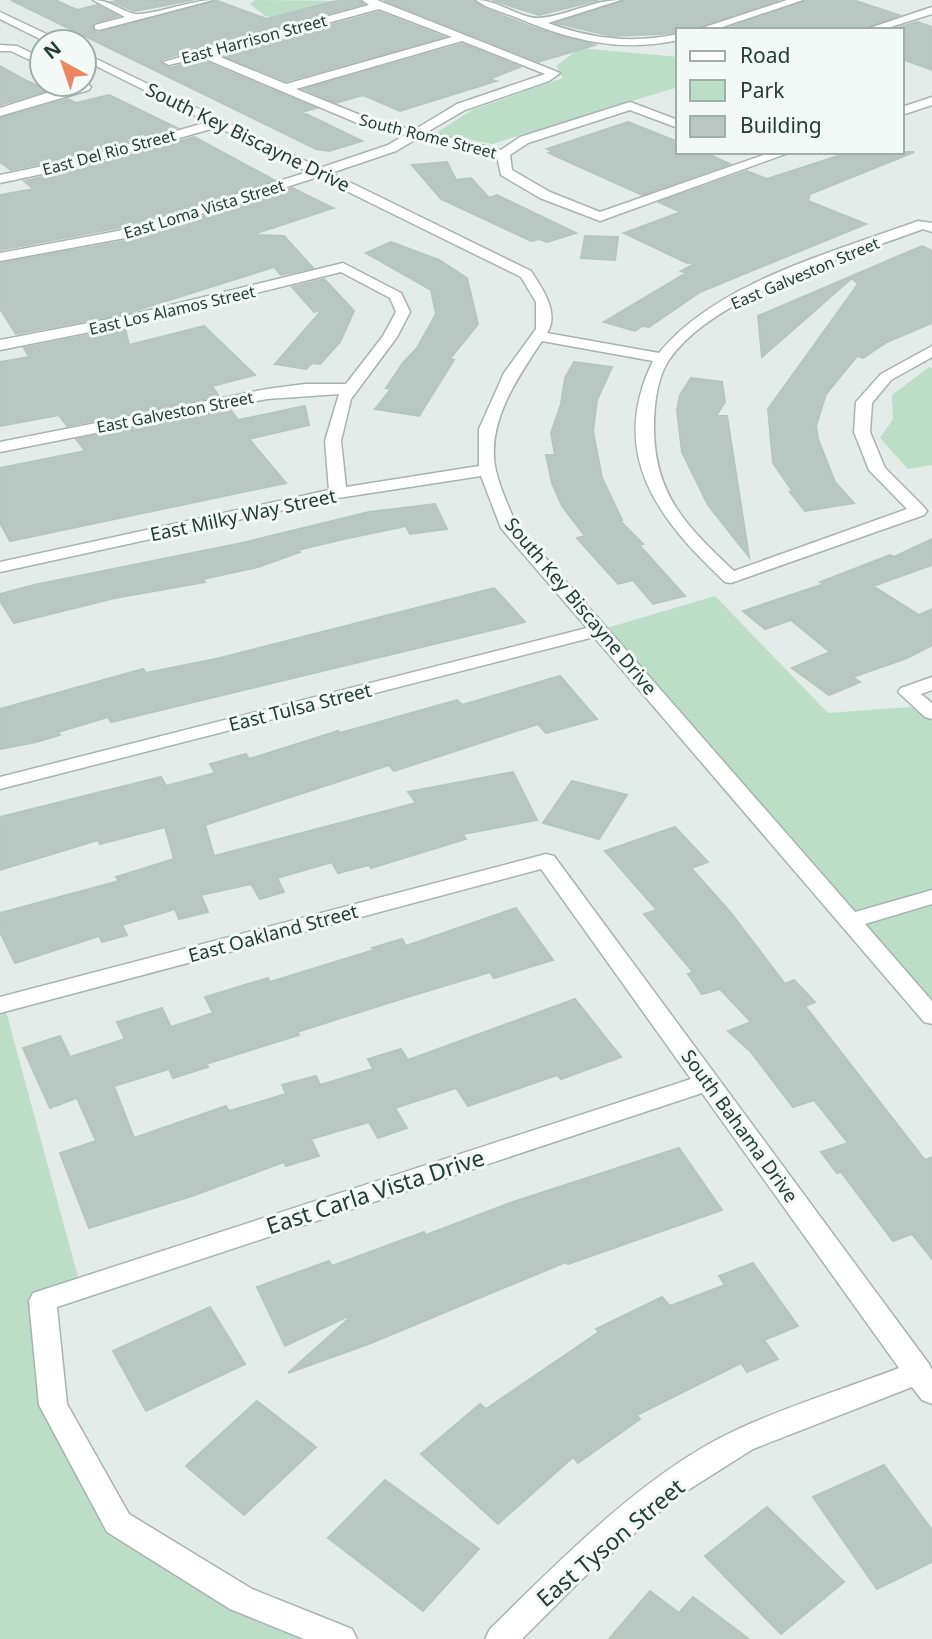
<svg xmlns="http://www.w3.org/2000/svg" width="932" height="1639" font-family="'Noto Sans',sans-serif">
  <style>
    .green { fill: #bcddc6 }
    .building { fill: #b8c7c1; stroke: #b5c6bf; stroke-width: 2 }
    .lines { fill: none; stroke-linecap: round; stroke-linejoin: round }
    .minor-casing { stroke: #a6b4af; stroke-width: 3 }
    .minor { fill: #fff; fill-rule: evenodd }
    .labels { text-anchor: middle; dominant-baseline: central; stroke-width: 6; stroke-linejoin: round; paint-order: stroke }
    .far-street-label { font-size: 16px; fill: #233d37; stroke: #f3f9f6 }
    .street-label { font-size: 19px; fill: #233d37; stroke: #f3f9f6 }
    .near-street-label { font-size: 23px; fill: #233d37; stroke: #f3f9f6 }
  </style>
  <rect width="100%" height="100%" fill="#e3ece8"/>
  <!-- green -->
  <path class="green" d="M255,0L344,1L284,25L264,15L250,4Z
    M580,48L678,57V87L492,144L436,133L472,110L563,78L556,66Z
    M929,367L932,368V465L908,469L880,438L893,419L892,395Z
    M715,596L828,713L924,706L932,713V1016L600,630Z
    M4,1004L81,1288L43,1301L53,1405L118,1523L341,1639H0V1005Z"/>
  <!-- building -->
  <path class="building" d="M11,0H55L77,10L97,5L118,16L93,23V31L98,33L215,0L267,19L340,0H359L363,4L162,59L160,63L170,68L201,60L316,108L302,112L362,141L329,151L316,149Z
    M119,0H193L135,11L112,2Z
    M384,0H473L488,10L534,28L595,45L538,62Z
    M492,0H599L539,15Z
    M623,0H779L694,30L661,34L612,36L556,23Z
    M806,0H853L899,15L862,30H722Z
    M379,12L444,37L286,81L221,55Z
    M917,22L932,27V70L902,59V30H891Z
    M462,44L520,67L489,79L496,81L400,111L363,95L336,103L304,89Z
    M0,66L27,81L49,90L0,105Z
    M109,95L177,128L76,156L11,170L0,162V118L68,99L76,103Z
    M628,122L678,142V152H703L730,164L642,195L549,153L553,152L547,149Z
    M194,137L274,180L117,228L0,250V195L34,189L24,181L85,168Z
    M850,152H914L810,194L808,201L866,224L700,292L649,327L642,326L635,331L604,322L686,273L681,271L696,263H687L624,233L681,212L659,202L747,171L767,179Z
    M447,162L456,180L471,178L489,198L497,195L576,233L547,242L539,239L531,241L441,199L412,165Z
    M292,188L333,208L251,235L284,236L313,268L281,275L274,267L128,313L16,334L0,309V263L125,241Z
    M585,236L618,237L615,260L581,258Z
    M391,242L439,260L467,278L478,324L450,359L454,360L419,416L375,409L391,389L386,388L403,363L417,348L436,314L431,290L366,253Z
    M922,246L932,251V323L887,342L863,358L857,356L826,394L816,426L818,439L835,482L854,503L805,511L790,492H793L773,463L768,409L858,284L852,278L762,357L758,316Z
    M324,279L354,311L340,342L320,364L312,363L306,369L275,364L322,310L314,312L292,287Z
    M204,326L255,375L212,386L219,396L67,426L59,415L0,426V362L29,357L24,348L125,328L129,345Z
    M574,362L612,367L597,400L593,431L602,478L622,520H619L643,544L639,545L685,596L653,604L633,580L618,584L577,538L585,536L562,506L552,483L546,455H555L551,433L561,404L565,378Z
    M691,378L722,382L725,402L716,416H727L749,557L708,505L682,452L677,410L680,395Z
    M305,406L309,425L249,439L286,483L10,541L0,523V468L85,451L76,439L230,409L238,420Z
    M435,504L447,529L410,534L406,526L344,539L298,550L300,552L258,567L203,579L205,582L115,598L14,623L0,601V594L34,585L242,543L369,512Z
    M932,539V565L873,586L919,615L932,609V645L907,658L853,677L860,682L829,695L792,668L830,652L791,620L765,629L743,611L824,584L820,582L890,555L894,557Z
    M494,588L525,622L111,722L108,717L58,732L60,735L36,742L0,749V709L143,669L146,673L220,658Z
    M560,676L597,719L546,733L538,724L394,771L389,765L205,825L214,856L416,803L408,792L513,772L537,820L463,834L466,839L371,868L369,865L338,873L332,862L277,878L284,892L260,899L251,884L201,895L208,912L179,919L175,909L122,925L127,935L102,942L99,936L15,963L0,932V913L119,881L116,877L174,859L165,827L100,844L98,840L0,870V817L161,777L166,786L215,773L210,764L246,754L249,759L338,731L340,733L457,700L462,705Z
    M572,781L627,795L599,839L543,823Z
    M675,827L708,862L691,868L731,913L785,984L794,980L815,1002L805,1006L925,1160L932,1157V1259L912,1234L893,1241L841,1172L837,1173L821,1152L848,1143L814,1100L793,1107L750,1051L728,1031L751,1022L720,989L702,994L688,974L693,972L644,914L657,910L605,851Z
    M516,908L553,960L494,978L490,972L404,998L297,1032L299,1035L206,1064L208,1067L173,1078L169,1069L114,1086L134,1138L226,1106L229,1111L286,1094L282,1085L316,1076L320,1085L373,1069L368,1059L401,1049L408,1060L575,999L621,1057L561,1079L557,1075L468,1106L456,1088L395,1108L407,1128L378,1138L369,1122L311,1139L319,1156L286,1166L284,1162L192,1196L89,1228L60,1153L96,1141L77,1098L50,1108L23,1048L60,1036L70,1057L125,1039L117,1022L162,1008L171,1027L213,1013L205,997L268,978L270,982L374,950L372,948L402,939L406,946Z
    M679,1148L722,1210L568,1264L566,1262L371,1343L288,1373L355,1313L285,1346L257,1287L329,1261L332,1266L424,1232L426,1235L510,1203Z
    M753,1263L798,1326L764,1340L778,1359L747,1372L741,1363L637,1415L640,1419L578,1463L573,1457L498,1524L421,1454L480,1404L486,1409L599,1332L596,1329L662,1297L670,1306L725,1285L719,1276Z
    M210,1307L245,1364L146,1411L113,1351Z
    M257,1401L316,1447L244,1515L186,1466Z
    M884,1465L932,1530V1562L877,1589L813,1497Z
    M385,1480L479,1549L423,1611L328,1538Z
    M767,1507L844,1582L781,1634L705,1556Z
    M650,1591L679,1613L693,1597L749,1639H609Z"/>
  <g class="lines">
    <!-- minor casing -->
    <g class="minor-casing">
      <path id="minor" d="M93,0C110,0 119,10 135,14C149,16 193,0 213,0L99,30L95,29V25L125,17Z
        M362,0H377L560,73L549,81L465,110L427,132L501,150L520,137L630,102L678,120V128L630,110L528,143L510,155L512,170L550,192L600,212L772,152H791L600,221L540,198L501,175L497,156L418,138L396,151L331,173L531,271C542,288 560,313 547,333L659,353C717,282 834,252 918,221L932,223V232L923,229C851,256 713,295 669,360C657,378 654,406 654,427C654,495 687,527 734,571L907,509L869,470L854,432L856,402L881,374L932,346V357L891,380L872,403L870,432L885,468L924,507L927,511L924,515L731,583L725,582C659,520 607,455 653,361L542,341C517,378 485,425 496,471C500,489 509,506 515,523L855,912L932,890V904L865,924L932,1001V1024L924,1022L594,637L0,789V777L587,628L501,528L481,476L338,498L0,572V562L329,490L325,441L339,394L267,399L0,452V442L267,389L305,384H346L383,336L396,312L390,298L341,272L130,324L0,350V340L130,315L343,263L401,293L410,312L397,337L351,399L341,441L346,487L479,466V429L504,373L536,329V302L521,277L318,177L125,238L0,261V253L118,231L308,172L218,127L84,165L0,183V175L77,159L208,122L84,60V53L320,168L388,145L405,135L362,125L201,57L169,65L163,62L369,5ZM379,9L452,37L286,84L213,54ZM462,41L545,74L457,104L414,130L370,119L296,89Z
        M476,0C498,0 521,19 539,18C568,16 592,0 621,0L548,23C592,39 632,44 678,34V40C620,53 570,40 515,17C502,12 486,8 476,0Z
        M787,0H803L713,30H696Z
        M932,7V14L881,30H864Z
        M0,12L59,40L61,42H46L0,19Z
        M0,45L17,46L42,58V66L11,51H0Z
        M84,81L91,87L89,90L0,116V108L75,84H84Z
        M932,97V105L902,115V107Z
        M932,677V690L921,694L932,703V719L925,717L898,692L901,688Z
        M546,854L554,856L929,1364L932,1370V1404L922,1400L912,1387L753,1449L674,1499L582,1579L522,1639H485L490,1629C559,1561 646,1472 734,1431C787,1406 844,1389 899,1368L702,1093L57,1307L67,1404L129,1514L252,1589L352,1629L357,1639H304L230,1609L107,1532L39,1405L29,1301L33,1293L691,1079L541,869L0,1013V997Z"/>
    </g>
    <!-- minor -->
    <use href="#minor" class="minor"/>
  </g>
  <g class="labels">
    <!-- far-street labels -->
    <g class="far-street-label">
      <text transform="translate(254 39) rotate(-15)">East Harrison Street</text>
      <text transform="translate(428 136) rotate(14)">South Rome Street</text>
      <text transform="translate(109 152) rotate(-15)">East Del Rio Street</text>
      <text transform="translate(204 209) rotate(-17)">East Loma Vista Street</text>
      <text transform="translate(805 273) rotate(-23)">East Galveston Street</text>
      <text transform="translate(172 310) rotate(-13)">East Los Alamos Street</text>
      <text transform="translate(175 412) rotate(-11)">East Galveston Street</text>
    </g>
    <!-- street labels -->
    <g class="street-label">
      <text transform="translate(248 137) rotate(26)">South Key Biscayne Drive</text>
      <text transform="translate(243 515) rotate(-12)">East Milky Way Street</text>
      <text transform="translate(581 606) rotate(50)">South Key Biscayne Drive</text>
      <text transform="translate(300 707) rotate(-14)">East Tulsa Street</text>
      <text transform="translate(273 933) rotate(-15)">East Oakland Street</text>
      <text transform="translate(740 1126) rotate(54)">South Bahama Drive</text>
    </g>
    <!-- near-street labels -->
    <g class="near-street-label">
      <text transform="translate(375 1191) rotate(-18)">East Carla Vista Drive</text>
      <text transform="translate(610 1542) rotate(-40)">East Tyson Street</text>
    </g>
  </g>
  <!-- legend -->
  <rect x="676" y="28" width="228" height="126" fill="#f3f9f6" stroke="#a0aeaa" stroke-width="2"/>
  <rect x="690" y="51" width="35" height="10" fill="#ffffff" stroke="#a0aeaa" stroke-width="2"/>
  <text x="740" y="63" font-size="21" fill="#233d37">Road</text>
  <rect x="690" y="80" width="35" height="21" fill="#bcddc6" stroke="#a0aeaa" stroke-width="2"/>
  <text x="740" y="98" font-size="21" fill="#233d37">Park</text>
  <rect x="690" y="116" width="35" height="21" fill="#b8c7c1" stroke="#a0aeaa" stroke-width="2"/>
  <text x="740" y="133" font-size="21" fill="#233d37">Building</text>
  <!-- north arrow -->
  <g transform="translate(63 63) rotate(320)"><circle r="33" fill="#f3f9f6" stroke="#a0aeaa" stroke-width="2"/>
  <path d="M0-5L12 26L0 18L-12 26Z" fill="#ed8560"/>
  <text y="-10" font-size="19" font-weight="bold" text-anchor="middle" fill="#233d37">N</text>
  </g>
</svg>
